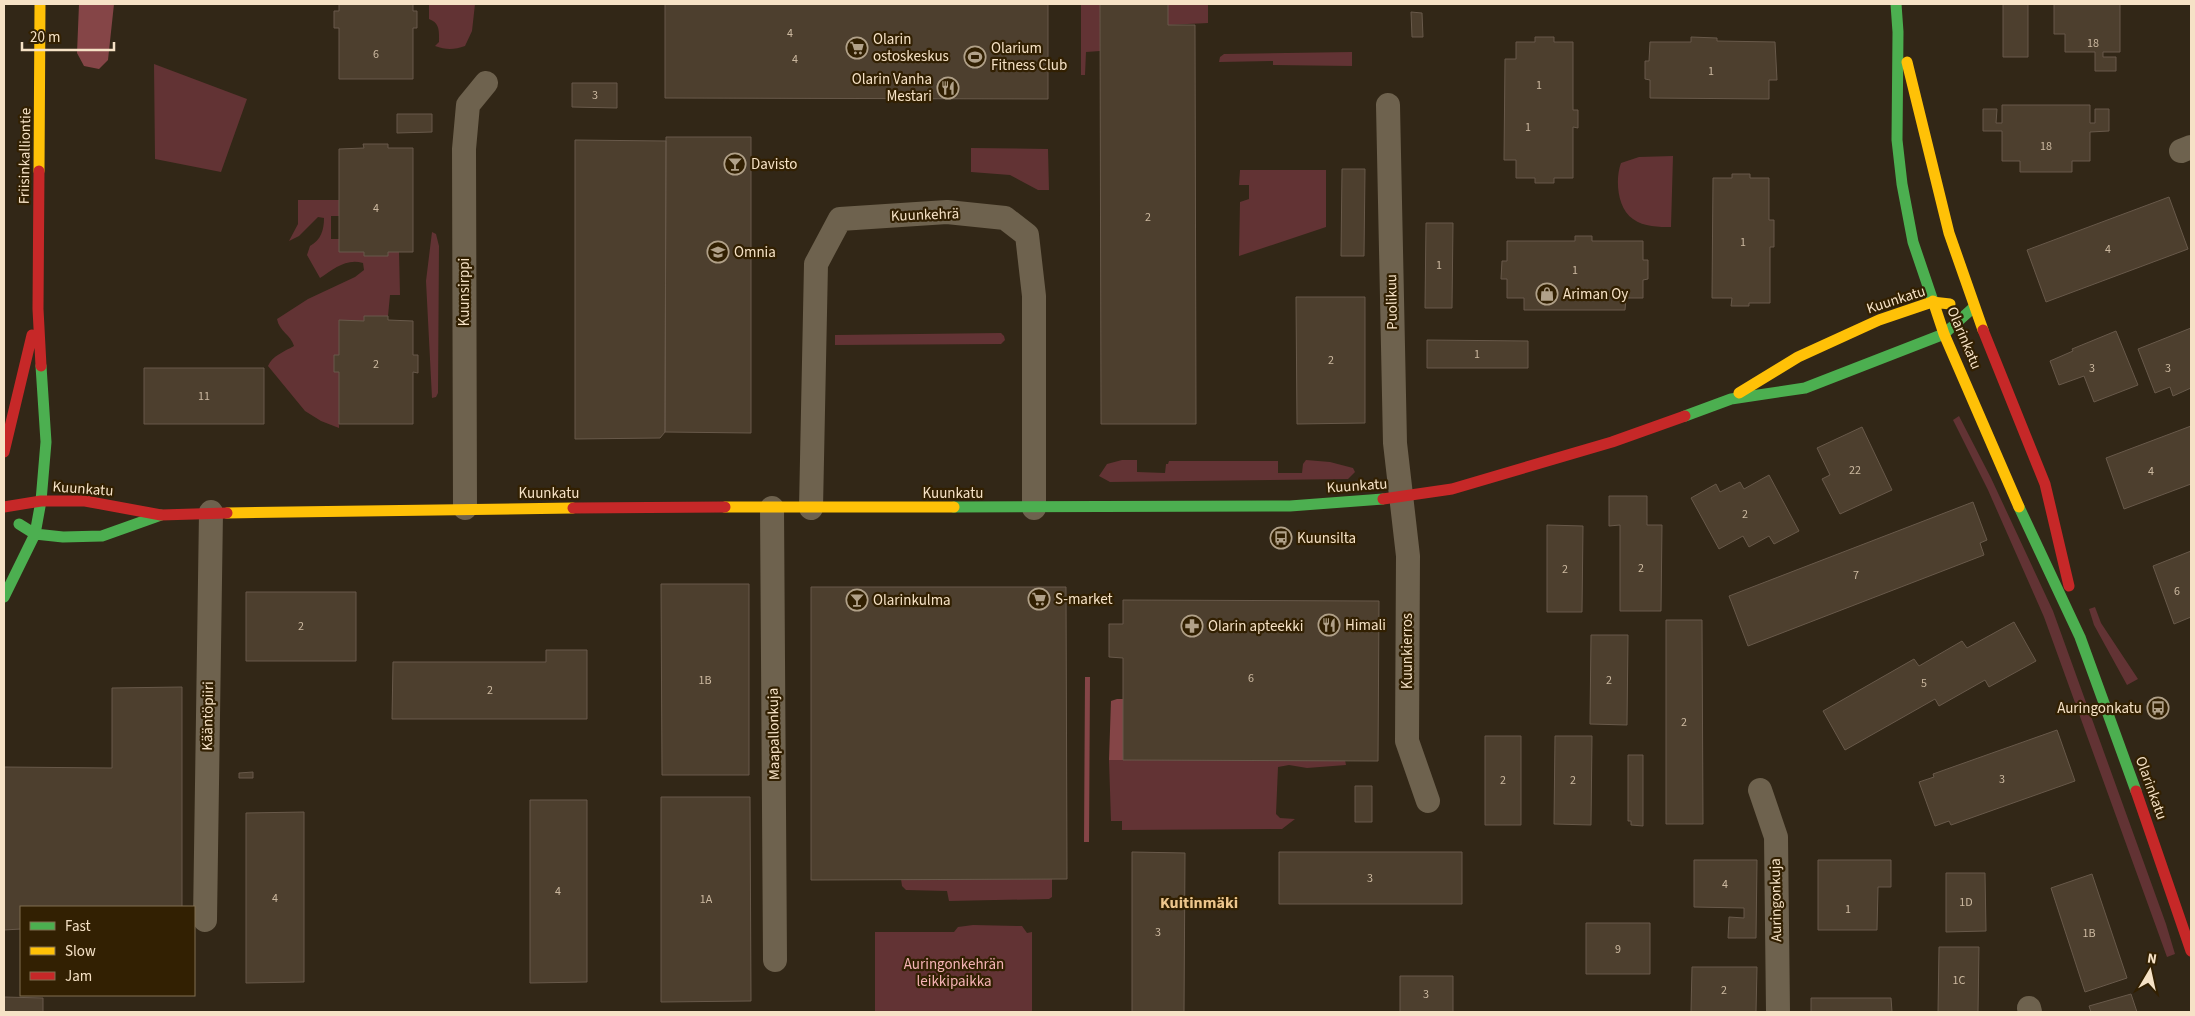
<svg xmlns="http://www.w3.org/2000/svg" width="2195" height="1016" font-family="'Source Sans 3',sans-serif">
  <style>
    .green { fill: #623334 }
    .forest { fill: #854547 }
    .building { fill: #4d3f2e; stroke: #68594a }
    .lines { fill: none; stroke-linecap: round; stroke-linejoin: round }
    .street { stroke: #6e624e; stroke-width: 24 }
    .fast { stroke: #4caf50; stroke-width: 11 }
    .slow { stroke: #ffc107; stroke-width: 11 }
    .jam { stroke: #c62828; stroke-width: 11 }
    .labels { text-anchor: middle; dominant-baseline: central; stroke-width: 4.5; stroke-linejoin: round; paint-order: stroke }
    .number-label { font-size: 12px; fill: #ccb9a0 }
    .poi-label { font-size: 15px; fill: #f6e2c6; stroke: #322002; text-anchor: start }
    .street-label { font-size: 15px; fill: #f6e2c6; stroke: #322002 }
    .park-label { font-size: 15px; fill: #f5b3b5; stroke: #322002 }
    .neighbourhood-label { font-size: 16px; font-weight: bold; fill: #edc68c; stroke: #322002 }
  </style>
  <rect width="100%" height="100%" fill="#322717"/>
  <!-- green -->
  <path class="green" d="M429,4H475L472,31L465,46C454,50 446,50 435,46L439,42C439,31 440,23 429,19Z
    M1081,4H1100V51L1086,52L1085,75H1081Z
    M1168,4H1208V23L1168,25Z
    M1352,52V66L1273,65V61L1219,62L1220,57L1224,54Z
    M154,64L247,99L221,172L155,159Z
    M971,148L1048,149L1049,190H1038L1010,175L971,172Z
    M1673,156L1671,227C1659,227 1644,227 1633,219C1617,208 1615,179 1621,163L1639,157Z
    M1240,170H1326V227L1239,256L1240,202L1249,199V185H1239Z
    M298,200H339V216H331V239H339L364,252V256H388V252H399L400,295H390L388,316H364V321H339V355L334,372H339V428L321,421L305,411L268,366C272,356 285,351 294,346C291,335 279,331 277,319L308,299L355,277L364,270L363,263C346,258 334,269 320,278L307,255L310,246C321,240 324,230 324,218L318,217L299,236L289,241L298,224Z
    M432,232L436,234L439,246L438,393L436,397L432,398L426,281Z
    M1001,333L1004,336L1005,340L1001,344L835,345V335Z
    M1959,416L1991,478L2053,611L2166,924L2175,954L2167,957L2044,617L1988,490L1953,420Z
    M1122,460H1137V472L1165,473L1166,464H1168L1169,461H1278V473H1302L1303,464L1306,460L1330,462L1353,468L1355,472L1348,479L1110,482L1099,476L1107,464Z
    M2095,607L2101,623L2138,679L2127,685L2094,625L2089,609Z
    M1109,760H1345L1346,765L1307,768L1289,765L1278,767L1276,814L1280,818L1295,819L1282,829L1122,830V821H1111Z
    M901,879H1052V897L1049,899L949,901L947,891L906,890L902,886Z
    M973,925L1022,926L1027,933L1032,932V1012H875V932H954L958,927Z"/>
  <!-- forest -->
  <path class="forest" d="M79,4H114L108,60L99,69L84,66L77,53Z
    M1085,677H1090L1089,842H1084Z
    M1117,699H1123V760H1109L1111,701Z"/>
  <!-- building -->
  <path class="building" d="M339,4H413V11H417V28H413V79H339V28H334V11H339Z
    M665,4H1048V99L665,98Z
    M1100,4H1168V25H1195L1196,424H1101Z
    M2003,4H2028V57H2003Z
    M2054,4H2120V52H2103V57H2116V71H2095V52H2065V34H2054Z
    M1411,12L1422,13L1423,37H1412Z
    M1535,37H1554V42H1573V110H1578V128L1573,127V178H1554V183H1535V178H1516V160H1504L1505,59H1516V42H1535Z
    M1691,37L1717,38V41L1775,42L1777,80H1769V99L1650,98V80L1645,79V61H1649L1650,42H1691Z
    M572,83H617V108L572,107Z
    M2002,105H2090V123H2095V109H2109V131L2090,132V161H2072V172H2020V161H2002V131H1983V109H1997L1996,123H2002Z
    M397,114H432V132L397,133Z
    M666,137H751V433L665,432Z
    M575,140L666,141L665,432L660,438L575,439Z
    M363,144H388V148H413V252H388V256H364V252H339V149L364,148Z
    M1342,169H1365L1364,256H1341Z
    M1732,174H1750V178H1769V220H1774V247H1770V303H1749V306H1731L1732,298H1712L1713,178H1732Z
    M2169,197L2188,249L2046,302L2027,250Z
    M1426,223H1453L1452,308H1425Z
    M1575,236H1592V241H1643V260H1648V279L1643,280V298H1626L1625,310H1524V298H1507V279H1501L1502,261H1507V241H1575Z
    M1296,297H1365V423L1297,424Z
    M364,316H388V320L413,321V355H418V373L413,372V424H339V372H334V355H339V320L364,321Z
    M2191,328V388L2173,396L2170,387L2155,393L2138,349Z
    M2116,331L2138,385L2094,402L2084,376L2059,385L2050,361L2073,351L2072,349Z
    M1427,340L1528,341V368H1427Z
    M144,368H264V424H144Z
    M2191,426V484L2124,509L2106,458Z
    M1862,427L1892,490L1840,514L1822,479L1830,475L1817,448Z
    M1769,475L1799,531L1774,544L1769,536L1749,547L1743,536L1719,549L1691,498L1716,484L1720,492L1740,482L1744,489Z
    M1609,496H1647V525H1662L1661,611H1620V525L1609,526Z
    M1973,502L1987,540L1980,543L1984,555L1748,646L1729,596Z
    M1547,525L1583,526L1582,612H1547Z
    M2191,551V617L2174,624L2153,566Z
    M661,584H749V775H662Z
    M811,587H1066L1067,879L811,880Z
    M246,592H356V661H246Z
    M1123,600L1379,601L1378,761L1123,760V658L1109,657V624H1123Z
    M1666,620H1702L1703,824H1666Z
    M2014,622L2036,661L1989,687L1985,680L1939,706L1935,699L1845,750L1823,711L1914,659L1919,666L1962,641L1967,648Z
    M1591,635H1628L1627,725L1590,724Z
    M546,650H587V719H392L393,662H546Z
    M182,687V907H21V929L4,930V767L112,768V688Z
    M2057,730L2075,781L1951,825L1949,821L1935,826L1919,782L1934,777L1933,774Z
    M1485,736H1521V825H1485Z
    M1555,736H1592L1591,825L1554,824Z
    M1628,755H1643V826L1631,825V821H1628Z
    M253,772V778H239V773Z
    M1355,786H1372V822H1355Z
    M661,797H750L751,1001L661,1002Z
    M530,800H587V982L530,983Z
    M304,812V982L246,983V813Z
    M1132,852L1185,853L1184,1012H1132Z
    M1279,852H1462V904H1279Z
    M1694,860H1757L1756,938H1728L1729,917L1744,918V908L1694,907Z
    M1818,860H1891V887H1878L1877,930H1818Z
    M1946,873H1985L1986,931L1946,932Z
    M2092,874L2127,978L2085,992L2051,888Z
    M1586,923H1650V974H1586Z
    M1939,947H1979L1978,1012H1938Z
    M1692,967H1757L1756,1012H1691Z
    M1400,976H1453V1012H1400Z
    M2131,994L2137,1012H2091L2089,1006Z
    M4,997L43,998V1012H4Z
    M1811,998H1891L1892,1012H1811Z"/>
  <g class="lines">
    <!-- street -->
    <path class="street" d="M1388,105L1395,443L1408,556L1407,741L1428,801
      M2181,151L2191,147
      M465,508L464,149L468,105L486,83
      M772,508L775,960
      M811,508L816,264L840,219L947,212L1005,218L1027,235L1034,296V508
      M1760,790L1776,837L1778,1012
      M205,920L211,512
      M2029,1008L2030,1012"/>
    <!-- fast -->
    <path class="fast" d="M1896,4L1898,32L1897,140L1902,184L1913,242L1933,301
      M1685,416L1731,399L1805,388L1944,334L1974,307
      M954,507L1290,506L1383,499
      M2019,507L2080,637L2136,791
      M19,524L35,534L63,537L102,536L161,515
      M4,597L35,534L41,501L46,442L41,366"/>
    <!-- slow -->
    <path class="slow" d="M1907,62L1949,233L1983,330
      M39,171L40,4
      M1933,301L1944,334L2019,507
      M1739,393L1798,357L1879,320L1932,302L1950,304
      M725,507H954
      M227,513L573,508"/>
    <!-- jam -->
    <path class="jam" d="M39,171L38,309L41,366
      M1983,330L2045,484L2069,586
      M4,452L32,335
      M1383,499L1452,489L1612,442L1685,416
      M4,507L41,501H85L161,515L227,513
      M573,508L725,507
      M2136,791L2191,951"/>
  </g>
  <!-- icons -->
  <defs>
    <g id="supermarket-ring" transform="scale(1.125)"><circle r="9.5" fill="#322002" stroke="#b1a189" stroke-width="1.5"/><path d="M-6-5.5h2.5l.6 2H6L4.5 2H-2.5L-4.4-4H-6ZM-1.5 3.2a1.3 1.3 0 1 0 .1 0ZM3 3.2a1.3 1.3 0 1 0 .1 0Z" fill="#b1a189"/></g>
    <g id="stadium-ring" transform="scale(1.125)"><circle r="9.5" fill="#322002" stroke="#b1a189" stroke-width="1.5"/><path d="M0-5a6.5 5 0 1 0 0 10a6.5 5 0 1 0 0-10ZM-3.5-1.8h7v3.6h-7Z" fill="#b1a189"/></g>
    <g id="restaurant-ring" transform="scale(1.125)"><circle r="9.5" fill="#322002" stroke="#b1a189" stroke-width="1.5"/><path d="M-5-6h1v4h1v-4h1v4h1v-4h1v5L-1.5 .5V6h-2V.5L-5-1ZM5-6V6H3V1.5H1.5Q1.5-4 5-6Z" fill="#b1a189"/></g>
    <g id="bar-ring" transform="scale(1.125)"><circle r="9.5" fill="#322002" stroke="#b1a189" stroke-width="1.5"/><path d="M-6-5H6L.8 .8V4.5H3.5V6h-7V4.5H-.8V.8Z" fill="#b1a189"/></g>
    <g id="school-ring" transform="scale(1.125)"><circle r="9.5" fill="#322002" stroke="#b1a189" stroke-width="1.5"/><path d="M0-5L7-2L0 1L-7-2ZM-4 1L0 2.5L4 1V4Q0 6-4 4Z" fill="#b1a189"/></g>
    <g id="shop-ring" transform="scale(1.125)"><circle r="9.5" fill="#322002" stroke="#b1a189" stroke-width="1.5"/><path d="M-5-2.5h2.3a2.7 3.5 0 0 1 5.4 0H5L5.5 6h-11ZM-1.5-2.5h3a1.5 2.3 0 0 0-3 0Z" fill="#b1a189"/></g>
    <g id="bus-ring" transform="scale(1.125)"><circle r="9.5" fill="#322002" stroke="#b1a189" stroke-width="1.5"/><path d="M-5-6H5V4H4V6H2V4H-2V6H-4V4H-5ZM-3.5-4V0h7V-4ZM-3.5 1.2v1.5H-2V1.2ZM2 1.2v1.5H3.5V1.2Z" fill="#b1a189"/></g>
    <g id="pharmacy-ring" transform="scale(1.125)"><circle r="9.5" fill="#322002" stroke="#b1a189" stroke-width="1.5"/><path d="M-2-6h4v4h4v4h-4v4h-4v-4h-4v-4h4Z" fill="#b1a189"/></g>
  </defs>
  <g fill-rule="evenodd">
    <use href="#supermarket-ring" x="857" y="48"/>
    <use href="#stadium-ring" x="975" y="57"/>
    <use href="#restaurant-ring" x="948" y="88"/>
    <use href="#bar-ring" x="735" y="164"/>
    <use href="#school-ring" x="718" y="252"/>
    <use href="#shop-ring" x="1547" y="294"/>
    <use href="#bus-ring" x="1281" y="538"/>
    <use href="#supermarket-ring" x="1039" y="599"/>
    <use href="#bar-ring" x="857" y="600"/>
    <use href="#restaurant-ring" x="1329" y="625"/>
    <use href="#pharmacy-ring" x="1192" y="626"/>
    <use href="#bus-ring" x="2158" y="708"/>
  </g>
  <g class="labels">
    <!-- number labels -->
    <g class="number-label">
      <text x="790" y="33">4</text>
      <text x="2093" y="43">18</text>
      <text x="376" y="54">6</text>
      <text x="795" y="59">4</text>
      <text x="1711" y="71">1</text>
      <text x="1539" y="85">1</text>
      <text x="595" y="95">3</text>
      <text x="1528" y="127">1</text>
      <text x="2046" y="146">18</text>
      <text x="376" y="208">4</text>
      <text x="1148" y="217">2</text>
      <text x="1743" y="242">1</text>
      <text x="2108" y="249">4</text>
      <text x="1439" y="265">1</text>
      <text x="1575" y="270">1</text>
      <text x="1477" y="354">1</text>
      <text x="1331" y="360">2</text>
      <text x="376" y="364">2</text>
      <text x="2092" y="368">3</text>
      <text x="2168" y="368">3</text>
      <text x="204" y="396">11</text>
      <text x="1855" y="470">22</text>
      <text x="2151" y="471">4</text>
      <text x="1745" y="514">2</text>
      <text x="1641" y="568">2</text>
      <text x="1565" y="569">2</text>
      <text x="1856" y="575">7</text>
      <text x="2177" y="591">6</text>
      <text x="301" y="626">2</text>
      <text x="1251" y="678">6</text>
      <text x="705" y="680">1B</text>
      <text x="1609" y="680">2</text>
      <text x="1924" y="683">5</text>
      <text x="490" y="690">2</text>
      <text x="1684" y="722">2</text>
      <text x="2002" y="779">3</text>
      <text x="1503" y="780">2</text>
      <text x="1573" y="780">2</text>
      <text x="1370" y="878">3</text>
      <text x="1725" y="884">4</text>
      <text x="558" y="891">4</text>
      <text x="275" y="898">4</text>
      <text x="706" y="899">1A</text>
      <text x="1966" y="902">1D</text>
      <text x="1848" y="909">1</text>
      <text x="1158" y="932">3</text>
      <text x="2089" y="933">1B</text>
      <text x="1618" y="949">9</text>
      <text x="1959" y="980">1C</text>
      <text x="1724" y="990">2</text>
      <text x="1426" y="994">3</text>
    </g>
    <!-- poi labels -->
    <g class="poi-label">
      <text x="873" y="39">Olarin<tspan x="873" dy="17">ostoskeskus</tspan></text>
      <text x="991" y="48">Olarium<tspan x="991" dy="17">Fitness Club</tspan></text>
      <text x="932" y="79" text-anchor="end">Olarin Vanha<tspan x="932" dy="17">Mestari</tspan></text>
      <text x="751" y="164">Davisto</text>
      <text x="734" y="252">Omnia</text>
      <text x="1563" y="294">Ariman Oy</text>
      <text x="1297" y="538">Kuunsilta</text>
      <text x="1055" y="599">S-market</text>
      <text x="873" y="600">Olarinkulma</text>
      <text x="1345" y="625">Himali</text>
      <text x="1208" y="626">Olarin apteekki</text>
      <text x="2142" y="708" text-anchor="end">Auringonkatu</text>
    </g>
    <!-- street labels -->
    <g class="street-label">
      <text transform="translate(25 156) rotate(-89)">Friisinkalliontie</text>
      <text transform="translate(925 215) rotate(-2)">Kuunkehrä</text>
      <text transform="translate(464 292) rotate(-90)">Kuunsirppi</text>
      <text transform="translate(1896 300) rotate(-18)">Kuunkatu</text>
      <text transform="translate(1392 302) rotate(-91)">Puolikuu</text>
      <text transform="translate(1964 338) rotate(67)">Olarinkatu</text>
      <text transform="translate(1357 486) rotate(-4)">Kuunkatu</text>
      <text transform="translate(83 489) rotate(4)">Kuunkatu</text>
      <text x="549" y="493">Kuunkatu</text>
      <text x="953" y="493">Kuunkatu</text>
      <text transform="translate(1407 651) rotate(-90)">Kuunkierros</text>
      <text transform="translate(208 716) rotate(-89)">Kääntöpiiri</text>
      <text transform="translate(774 734) rotate(-91)">Maapallonkuja</text>
      <text transform="translate(2151 788) rotate(70)">Olarinkatu</text>
      <text transform="translate(1776 900) rotate(-91)">Auringonkuja</text>
    </g>
    <!-- park labels -->
    <g class="park-label">
      <text x="954" y="964">Auringonkehrän<tspan x="954" dy="17">leikkipaikka</tspan></text>
    </g>
    <!-- neighbourhood labels -->
    <g class="neighbourhood-label">
      <text x="1199" y="903">Kuitinmäki</text>
    </g>
  </g>
  <!-- border -->
  <rect width="2195" height="1016" fill="none" stroke="#f6e2c6" stroke-width="10"/>
  <!-- legend -->
  <rect x="20" y="906" width="175" height="90" fill="#322002" stroke="#806e50"/>
  <rect x="30" y="922" width="25" height="8" fill="#4caf50" stroke="#806e50"/>
  <text x="65" y="931" font-size="15" fill="#f6e2c6">Fast</text>
  <rect x="30" y="947" width="25" height="8" fill="#ffc107" stroke="#806e50"/>
  <text x="65" y="956" font-size="15" fill="#f6e2c6">Slow</text>
  <rect x="30" y="972" width="25" height="8" fill="#c62828" stroke="#806e50"/>
  <text x="65" y="981" font-size="15" fill="#f6e2c6">Jam</text>
  <!-- north arrow -->
  <g transform="translate(2150 971) rotate(9)" stroke="#322002" stroke-width="4" paint-order="stroke">
  <path d="M0-4L9 19L0 12L-9 19Z" fill="#f6e2c6"/>
  <text y="-8" font-size="14" font-weight="bold" text-anchor="middle" fill="#f6e2c6">N</text>
  </g>
  <!-- scale -->
  <path d="M22 42v8h92v-8" fill="none" stroke="#f6e2c6" stroke-width="2.5"/>
  <text x="30" y="42" font-size="15" fill="#f6e2c6" stroke="#322002" stroke-width="4" paint-order="stroke">20 m</text>
</svg>
